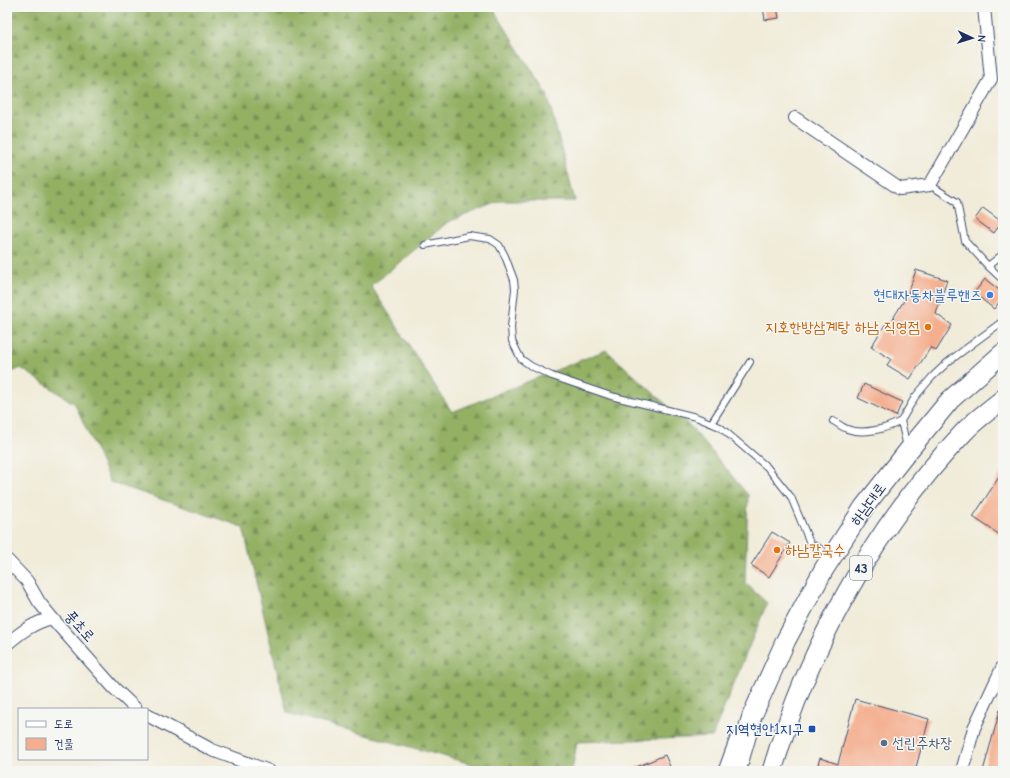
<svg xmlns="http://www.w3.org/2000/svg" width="1010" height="778" font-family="'Comic Neue','Poor Story',sans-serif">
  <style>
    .forest { fill: url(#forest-firs); stroke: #577060 }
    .building { fill: #f4ae8e }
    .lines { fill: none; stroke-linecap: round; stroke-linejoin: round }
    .service-casing { stroke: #3b4b70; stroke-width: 8 }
    .minor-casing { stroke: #3b4b70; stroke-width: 14 }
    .tertiary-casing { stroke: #3b4b70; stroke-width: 17 }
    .primary-casing { stroke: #3b4b70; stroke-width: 21 }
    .service { stroke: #fff; stroke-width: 6 }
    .minor { stroke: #fff; stroke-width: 12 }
    .tertiary { stroke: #fff; stroke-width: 15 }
    .primary { stroke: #fff; stroke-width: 19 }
    .shop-dot { fill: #3f7fe0; stroke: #f6f6f2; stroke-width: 1.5 }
    .food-dot { fill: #e8710a; stroke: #f6f6f2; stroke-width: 1.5 }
    .transit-dot { fill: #1a4fb4; stroke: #f6f6f2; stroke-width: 1.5 }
    .service-dot { fill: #5c6f8a; stroke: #f6f6f2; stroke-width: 1.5 }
    .labels { text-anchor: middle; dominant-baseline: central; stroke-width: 3; stroke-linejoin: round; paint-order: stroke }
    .shield { fill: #f6f6f2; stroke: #5d6b8a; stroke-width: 1 }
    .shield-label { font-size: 14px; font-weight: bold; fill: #1b2f5e }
    .shop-label { font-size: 15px; fill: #366cbe; stroke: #f6f6f2; text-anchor: end }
    .food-label { font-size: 15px; fill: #c56008; stroke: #f6f6f2; text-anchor: end }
    .street-label { font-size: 15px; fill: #1b2f5e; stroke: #f6f6f2 }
    .transit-label { font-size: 15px; fill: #164399; stroke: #f6f6f2; text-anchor: end }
    .service-label { font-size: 15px; fill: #4e5e75; stroke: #f6f6f2; text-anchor: start }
  </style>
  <defs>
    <pattern id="forest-firs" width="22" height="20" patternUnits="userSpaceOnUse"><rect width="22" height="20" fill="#93b063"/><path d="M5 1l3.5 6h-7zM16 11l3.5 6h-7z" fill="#779055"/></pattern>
  </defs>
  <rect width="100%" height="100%" fill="#f6f6f2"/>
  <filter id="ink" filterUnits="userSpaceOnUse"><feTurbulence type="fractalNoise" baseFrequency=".025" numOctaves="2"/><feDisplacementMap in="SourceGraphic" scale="8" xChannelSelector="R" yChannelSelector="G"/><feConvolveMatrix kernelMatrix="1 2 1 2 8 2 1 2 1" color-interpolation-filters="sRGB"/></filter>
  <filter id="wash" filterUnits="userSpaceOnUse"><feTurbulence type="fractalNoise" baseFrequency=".012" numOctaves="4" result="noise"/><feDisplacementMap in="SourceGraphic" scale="16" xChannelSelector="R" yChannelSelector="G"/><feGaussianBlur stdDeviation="0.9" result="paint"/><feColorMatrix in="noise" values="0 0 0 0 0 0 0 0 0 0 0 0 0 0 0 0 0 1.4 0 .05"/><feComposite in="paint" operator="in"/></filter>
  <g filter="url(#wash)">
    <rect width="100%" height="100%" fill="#f1ecd9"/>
    <!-- forest -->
    <path class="forest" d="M7,7H492L547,94L575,201H501L448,222L371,286L452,412L606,350L691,427L748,495L745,583L767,603L712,737L577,742L572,771H492L468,763L287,713L243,527L110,482L75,404L21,368L7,374Z"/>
    <g id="blocks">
      <!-- building -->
      <path class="building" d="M763,7H777L779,18L765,20Z
        M983,208L1002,222L994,233L975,219Z
        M916,270L947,280L936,314L952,325L936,351L931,347L910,379L887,365L891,359L871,347L886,323L889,325L908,294Z
        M985,279L1003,293V297L994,309L974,293Z
        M864,384L902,402L896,416L858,398Z
        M1003,471V537L973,517Z
        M772,532L790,543L769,577L751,565Z
        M855,699L929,719L915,771H816L820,758L838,764Z
        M1000,710L1003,711V771H983Z
        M665,755L672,771H627Z"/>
    </g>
  </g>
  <g filter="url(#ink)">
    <use href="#blocks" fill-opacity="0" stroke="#3b4b70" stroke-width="1"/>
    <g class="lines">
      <!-- service casing -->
      <g class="service-casing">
        <path id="service" d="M930,185L957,202L965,241L988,266L1003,280
          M425,245L469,236L490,239L499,245L505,256L514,280L515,289L511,327L512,341L521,359L531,366L552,376L611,396L696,417L720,427L767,467L791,497L810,543L822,550
          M988,266L1003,254
          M833,421C837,423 842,427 847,429C863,435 886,429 901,421
          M712,422L750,362
          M907,447L901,421L915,397L932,377L948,362L1003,321"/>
      </g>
      <!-- minor casing -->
      <g class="minor-casing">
        <path id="minor" d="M795,118L900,189L930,185L991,79L984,7
          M7,560L27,581L39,602L52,618L114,688L136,709
          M7,644C21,632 33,623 52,618
          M147,715L212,750L269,771
          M962,771L974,728L1003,666"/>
      </g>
      <!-- tertiary casing -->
      <g class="tertiary-casing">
        <path id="tertiary" d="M726,771L737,741"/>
      </g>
      <!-- primary casing -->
      <g class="primary-casing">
        <path id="primary" d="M736,771L752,716L786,640L824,569L864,507L908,451L950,400L1003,353
          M772,771C809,646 874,527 964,432C975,420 990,410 1003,399"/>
      </g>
      <!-- service -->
      <use href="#service" class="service"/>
      <!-- minor -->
      <use href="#minor" class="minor"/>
      <!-- tertiary -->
      <use href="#tertiary" class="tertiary"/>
      <!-- primary -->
      <use href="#primary" class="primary"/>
    </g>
  </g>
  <!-- markers -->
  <circle class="shop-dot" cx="990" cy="295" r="4"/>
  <g class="food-dot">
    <circle cx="928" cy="327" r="4"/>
    <circle cx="777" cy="550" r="4"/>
  </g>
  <rect class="transit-dot" x="808" y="725" width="8" height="8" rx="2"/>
  <circle class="service-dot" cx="884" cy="743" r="4"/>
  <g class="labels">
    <!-- shield labels -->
    <rect class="shield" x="850" y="556" width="22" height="24" rx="3"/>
    <g class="shield-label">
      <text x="861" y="568">43</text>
    </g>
    <!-- shop labels -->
    <g class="shop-label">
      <text x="982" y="295">현대자동차블루핸즈</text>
    </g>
    <!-- food labels -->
    <g class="food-label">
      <text x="920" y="327">지호한방삼계탕 하남 직영점</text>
      <text x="785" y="550" text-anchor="start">하남칼국수</text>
    </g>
    <!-- street labels -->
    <g class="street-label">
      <text transform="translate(868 504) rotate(-54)">하남대로</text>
      <text transform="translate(80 626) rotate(48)">풍초로</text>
    </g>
    <!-- transit labels -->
    <g class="transit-label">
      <text x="804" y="729">지역현안1지구</text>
    </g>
    <!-- service labels -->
    <g class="service-label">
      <text x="892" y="743">선린주차장</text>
    </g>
  </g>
  <!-- margin -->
  <rect width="1010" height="778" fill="none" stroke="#f6f6f2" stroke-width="24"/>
  <!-- legend -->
  <rect x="18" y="708" width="130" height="52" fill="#f6f6f2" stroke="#9ea6b7"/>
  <rect x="26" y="721" width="20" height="6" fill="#ffffff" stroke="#9ea6b7"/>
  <text x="54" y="728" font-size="12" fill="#1b2f5e">도로</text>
  <rect x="26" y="738" width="20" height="12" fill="#f4ae8e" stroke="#9ea6b7"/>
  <text x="54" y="748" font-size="12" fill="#1b2f5e">건물</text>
  <!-- north arrow -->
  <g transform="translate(972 38) rotate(94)" stroke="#f6f6f2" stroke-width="3" paint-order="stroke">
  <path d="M0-3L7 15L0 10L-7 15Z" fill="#1b2f5e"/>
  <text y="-6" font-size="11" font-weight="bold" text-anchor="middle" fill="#1b2f5e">N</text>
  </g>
</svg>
